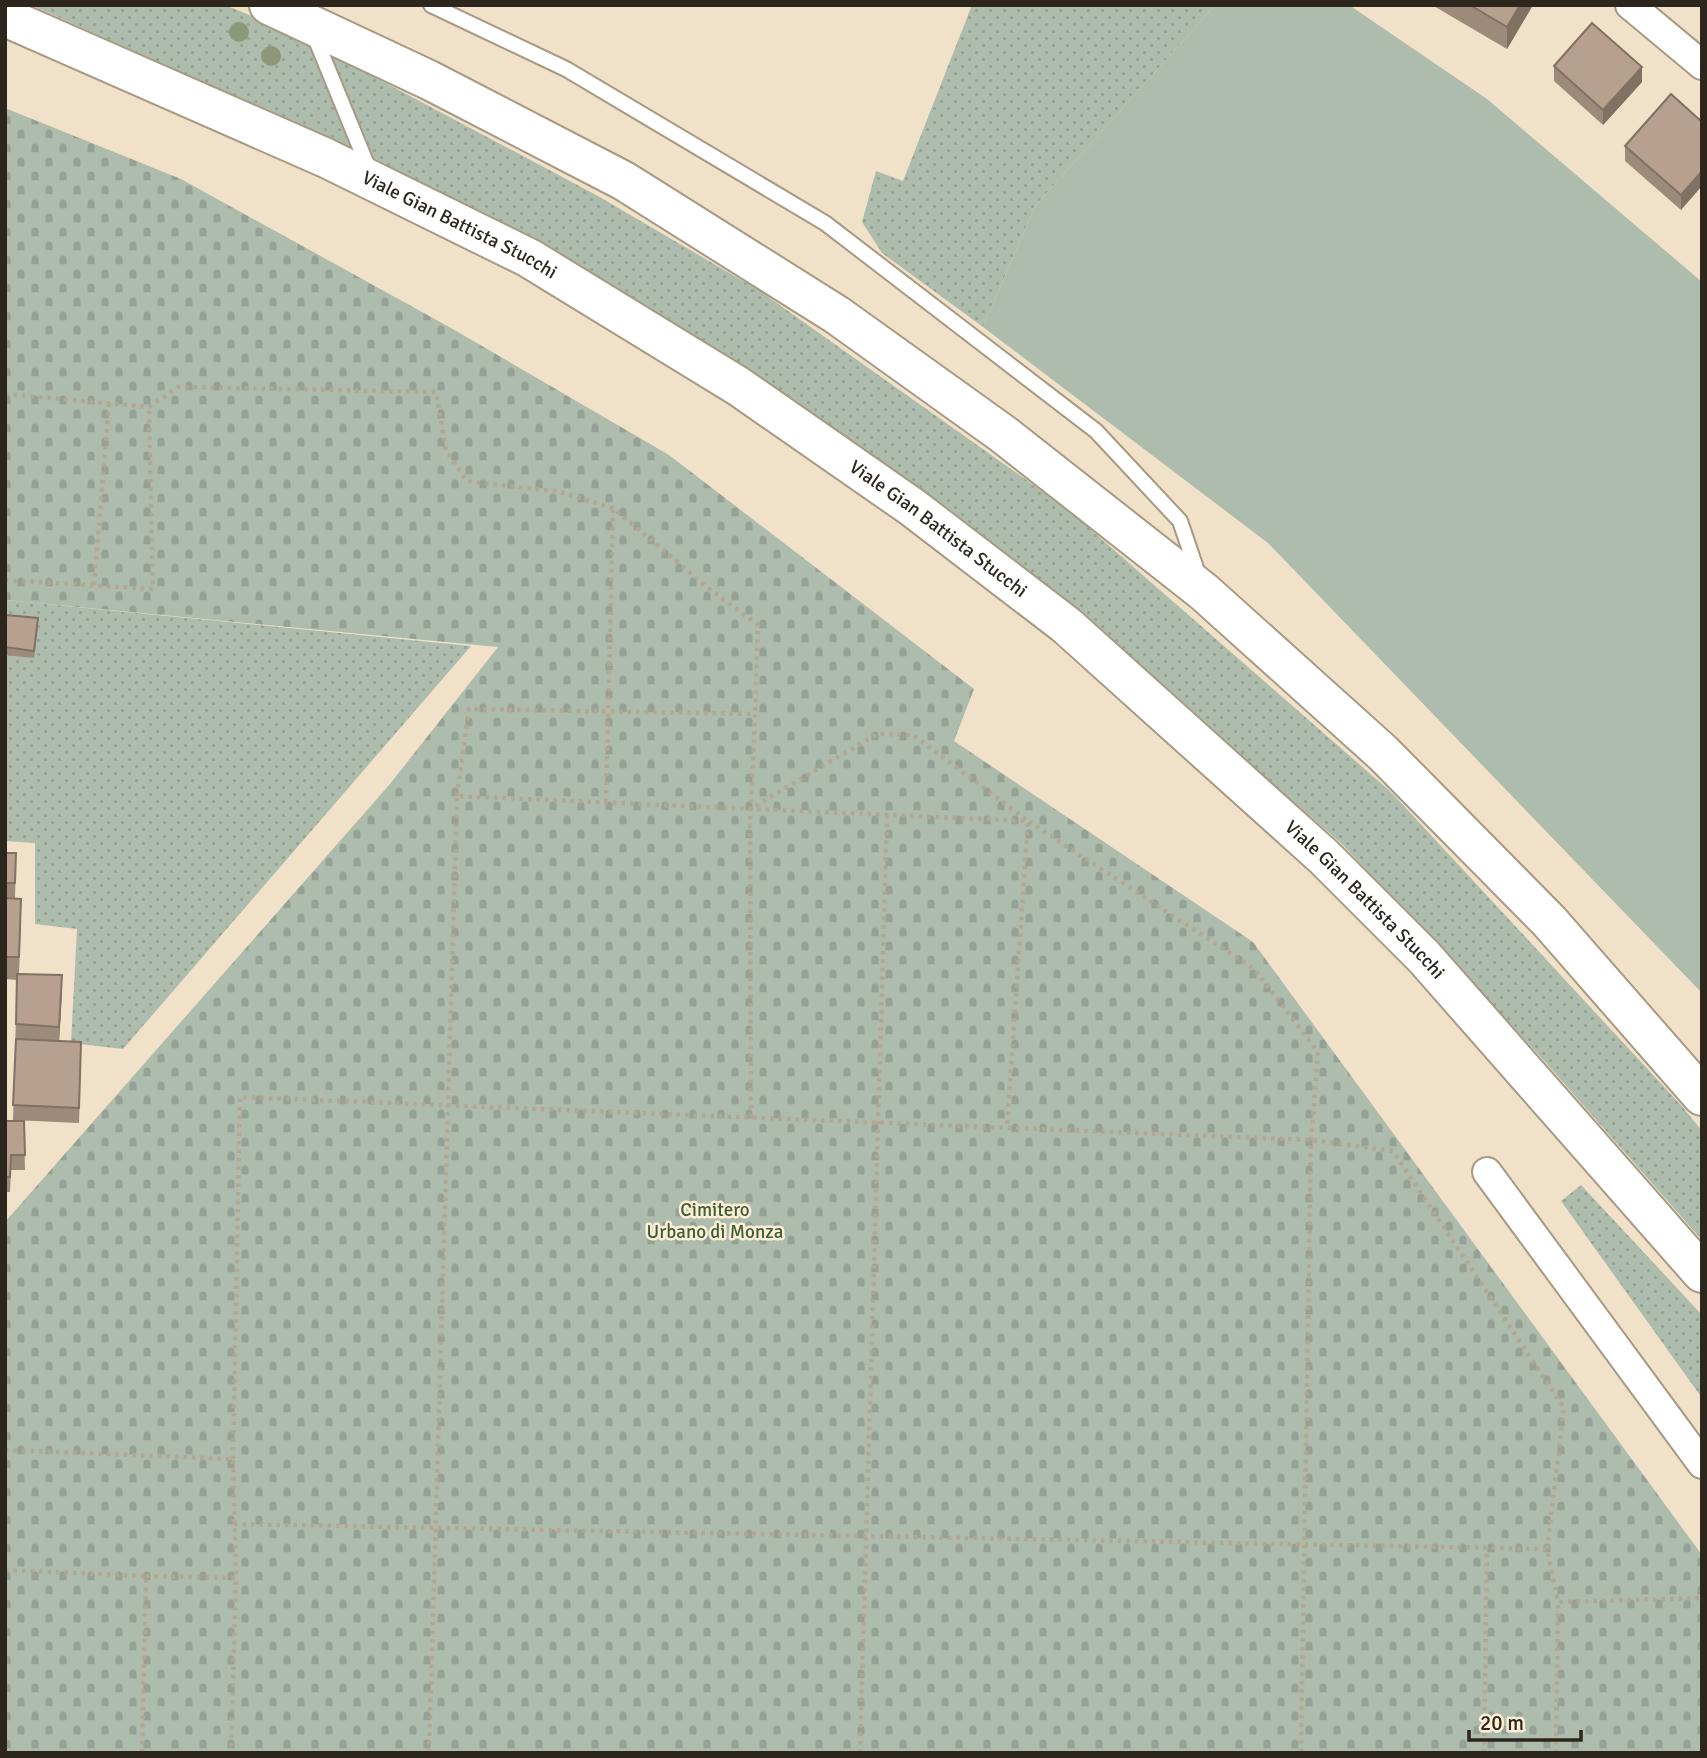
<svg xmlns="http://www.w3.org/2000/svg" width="1707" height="1758" font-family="Signika,sans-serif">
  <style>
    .grass { fill: url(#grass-dots) }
    .cemetery { fill: url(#cemetery-stones) }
    .green { fill: #adbcac }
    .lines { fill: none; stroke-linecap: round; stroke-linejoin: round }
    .service-casing { stroke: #a89982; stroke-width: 18 }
    .minor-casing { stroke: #a89982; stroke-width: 32 }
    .primary-casing { stroke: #a89982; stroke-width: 42 }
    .path { stroke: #b3a793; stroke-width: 4.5; stroke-dasharray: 3.5 5; stroke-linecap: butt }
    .service { stroke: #fff; stroke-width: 14 }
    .minor { stroke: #fff; stroke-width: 28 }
    .primary { stroke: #fff; stroke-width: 38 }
    .tree { fill: #8c9979 }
    .wall { fill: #9d8a7a }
    .shaded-wall { fill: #807163 }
    .building { fill: #b7a18e; stroke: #807163; stroke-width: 2 }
    .labels { text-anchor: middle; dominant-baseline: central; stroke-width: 5; stroke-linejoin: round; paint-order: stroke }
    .street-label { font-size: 19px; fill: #2c261d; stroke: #feeed5 }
    .park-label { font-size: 19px; fill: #3a5e39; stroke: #feeed5 }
  </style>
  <defs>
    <pattern id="grass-dots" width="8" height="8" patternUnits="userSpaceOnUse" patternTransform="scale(1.75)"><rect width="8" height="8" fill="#adbcac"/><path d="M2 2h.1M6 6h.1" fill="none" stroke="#95a194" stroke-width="1.8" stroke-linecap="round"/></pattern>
    <pattern id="cemetery-stones" width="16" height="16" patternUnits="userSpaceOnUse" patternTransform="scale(1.75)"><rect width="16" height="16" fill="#adbcac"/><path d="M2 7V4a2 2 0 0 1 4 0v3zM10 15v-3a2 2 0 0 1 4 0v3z" fill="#95a194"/></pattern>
  </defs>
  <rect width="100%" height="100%" fill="#f0e1c8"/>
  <!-- grass -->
  <path class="grass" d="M31,5H225L288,31L598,196L760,291L1066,508L1391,792L1680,1104L1702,1131V1240L1539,1055L1342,844L1012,560L709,347L376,159Z
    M972,5H1215L1035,206L983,327L882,253L862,222L876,171L903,181Z
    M5,600L471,646L123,1049L71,1043L77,929L35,924V843L5,841Z
    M1581,1185L1702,1315V1398L1561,1201Z"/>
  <!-- cemetery -->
  <path class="cemetery" d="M5,108L181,179L451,328L669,455L974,689L954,741L1253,942L1702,1555V1753H5V1222L390,784L498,647L5,600Z"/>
  <!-- green -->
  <path class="green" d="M1215,5H1349L1487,99L1702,282V993L1268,543L983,327L1035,206Z"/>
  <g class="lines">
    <!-- service casing -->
    <g class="service-casing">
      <path id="service" d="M431,5L566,69L825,223L1096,431L1180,521L1199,577
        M314,35L370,172"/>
    </g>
    <!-- minor casing -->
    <g class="minor-casing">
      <path id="minor" d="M1630,5L1702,65
        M1487,1172L1702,1464"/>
    </g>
    <!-- primary casing -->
    <g class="primary-casing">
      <g id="primary">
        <path d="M269,5L429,80L624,181L837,315L1003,434L1204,592L1383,753L1549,921L1702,1096"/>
        <path id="s1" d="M5,17L326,158L529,258L738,386L912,507L1066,625L1324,857L1424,957L1702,1273"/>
      </g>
    </g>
    <!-- path -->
    <path class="path" d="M5,394L149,407L178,387L436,392L446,451L467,481L560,492L613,508L707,587L758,625L755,714
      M5,580L153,589L149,407
      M94,585L109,403
      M457,796L469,709L755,714L751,808
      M606,802L613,508
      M751,1117L750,809L877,734L913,735L1028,821L1007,1127
      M5,1450L233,1459L236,1578
      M233,1459L240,1097L1311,1140L1393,1151L1564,1408L1547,1549L1558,1602L1702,1598
      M234,1524L1547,1549
      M5,1570L146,1576L142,1753
      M146,1576L236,1578L231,1753
      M429,1753L457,796L1028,821L1254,969L1318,1052L1311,1140L1301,1753
      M860,1753L887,815
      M1484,1753L1487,1548
      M1556,1753L1558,1602"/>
    <!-- service -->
    <use href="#service" class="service"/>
    <!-- minor -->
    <use href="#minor" class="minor"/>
    <!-- primary -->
    <use href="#primary" class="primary"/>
  </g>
  <!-- trees -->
  <g class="tree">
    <circle cx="239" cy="32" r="10"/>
    <circle cx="271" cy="56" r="10"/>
  </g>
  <!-- wall -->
  <path class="wall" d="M1432,5H1533L1507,49Z
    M1554,66L1642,82L1603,125L1554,81Z
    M1702,122L1681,210L1625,161V146Z
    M5,615L38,626L34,658L5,655Z
    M5,853H16L15,898H5Z
    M5,898L21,921L19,974L62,990L59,1041L81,1057L79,1123L13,1120L17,980L5,979Z
    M5,1121H24L25,1170H11L10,1192H5Z"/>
  <!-- shaded-wall -->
  <path class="shaded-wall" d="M1520,5H1533L1507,49V27Z
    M1642,67V82L1603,125V110Z
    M1702,171V186L1681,210V195Z
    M62,975V990L59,1042V1027Z"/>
  <!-- building -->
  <path class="building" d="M1470,5H1520L1507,27Z
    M1592,23L1642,67L1603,110L1554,66Z
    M1671,94L1702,122V171L1681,195L1625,146Z
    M5,615L38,618L34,651L5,647Z
    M5,853H16L15,883H5Z
    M5,898L21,899L19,957H5Z
    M17,974L62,975L59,1027L16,1024Z
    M16,1039L81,1042L79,1108L13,1105Z
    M5,1121H24L25,1155H11L10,1177H5Z"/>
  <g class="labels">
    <!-- street labels -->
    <g class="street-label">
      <text stroke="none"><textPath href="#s1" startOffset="500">Viale Gian Battista Stucchi</textPath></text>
      <text stroke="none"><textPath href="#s1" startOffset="1068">Viale Gian Battista Stucchi</textPath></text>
      <text stroke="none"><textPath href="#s1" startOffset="1634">Viale Gian Battista Stucchi</textPath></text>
    </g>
    <!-- park labels -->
    <g class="park-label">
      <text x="715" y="1210">Cimitero<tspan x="715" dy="22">Urbano di Monza</tspan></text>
    </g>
  </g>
  <!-- border -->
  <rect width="1707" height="1758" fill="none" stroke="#2c261d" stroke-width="14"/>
  <!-- scale -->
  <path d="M1469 1730v10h112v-10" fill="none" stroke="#2c261d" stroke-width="3.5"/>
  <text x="1480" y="1730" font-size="21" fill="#2c261d" stroke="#feeed5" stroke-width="5" paint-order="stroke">20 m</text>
</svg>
